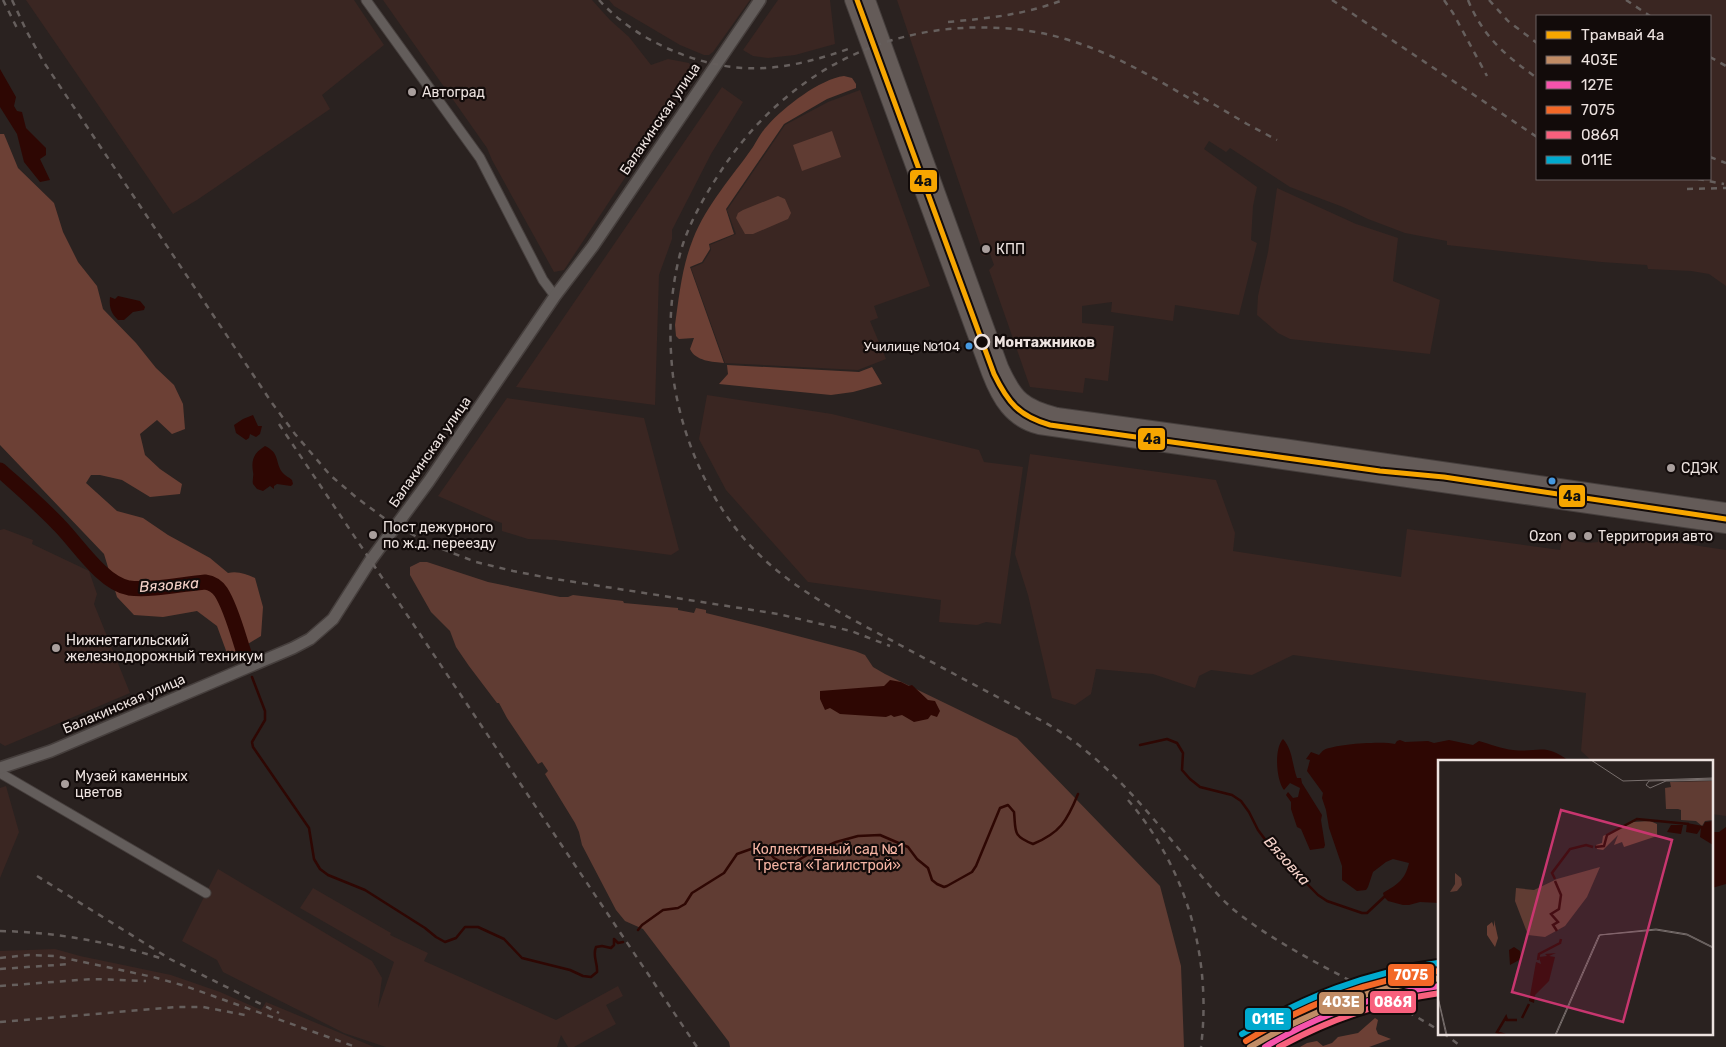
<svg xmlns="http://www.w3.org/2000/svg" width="1726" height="1047" font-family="Rubik,sans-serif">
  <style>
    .built { fill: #3a2622; fill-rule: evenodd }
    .green { fill: #603c33 }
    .forest { fill: #6c4035 }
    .water { fill: #2e0703 }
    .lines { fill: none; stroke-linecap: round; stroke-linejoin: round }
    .stream { stroke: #2e0703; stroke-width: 2.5 }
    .river { stroke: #2e0703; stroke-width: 15 }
    .minor-casing { stroke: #463f3d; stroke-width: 11 }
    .tertiary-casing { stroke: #463f3d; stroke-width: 14 }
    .secondary-casing { stroke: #463f3d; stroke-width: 16 }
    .minor { stroke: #635d5b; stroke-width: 9 }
    .tertiary { stroke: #635d5b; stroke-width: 11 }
    .secondary { stroke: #645b58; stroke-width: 14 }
    .rail { stroke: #665f5d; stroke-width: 2.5; stroke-dasharray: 6 6; stroke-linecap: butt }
    .rail-1-casing { stroke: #120b0a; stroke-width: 10 }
    .rail-2-casing { stroke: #120b0a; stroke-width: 10 }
    .rail-3-casing { stroke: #120b0a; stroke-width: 10 }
    .rail-4-casing { stroke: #120b0a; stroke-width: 10 }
    .rail-5-casing { stroke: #120b0a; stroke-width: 10 }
    .rail-1 { stroke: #c18c65; stroke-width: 6 }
    .rail-2 { stroke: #f653ac; stroke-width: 6 }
    .rail-3 { stroke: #f36827; stroke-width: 6 }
    .rail-4 { stroke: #f8607d; stroke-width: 6 }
    .rail-5 { stroke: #00a9ce; stroke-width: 6 }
    .tram-1-casing { stroke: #120b0a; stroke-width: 9 }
    .tram-1 { stroke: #f7a600; stroke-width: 5 }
    .poi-dot { fill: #a99f9d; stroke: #120b0a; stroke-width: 2 }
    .stop-dot { fill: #120b0a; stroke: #ede3e0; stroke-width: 2.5 }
    .bus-dot { fill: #4699e1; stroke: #120b0a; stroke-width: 2 }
    .labels { text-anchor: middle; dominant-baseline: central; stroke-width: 4.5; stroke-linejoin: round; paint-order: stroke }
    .bus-label { font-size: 13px; fill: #ede3e0; stroke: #120b0a; text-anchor: end }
    .poi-label { font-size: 14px; fill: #ede3e0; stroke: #120b0a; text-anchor: start }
    .street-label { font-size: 14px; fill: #ede3e0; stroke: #120b0a }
    .stop-label { font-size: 14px; font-weight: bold; fill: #ede3e0; stroke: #120b0a; text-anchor: start }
    .park-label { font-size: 14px; fill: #f7b5a4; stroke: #120b0a }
    .water-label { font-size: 15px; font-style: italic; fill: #f5d2c9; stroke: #120b0a }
    .inset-river { fill: none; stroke: #2e0703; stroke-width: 2.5 }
    .inset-road { fill: none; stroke: #786f6d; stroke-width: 1 }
    .view { fill: #c8366f; fill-opacity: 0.15; stroke: #c8366f; stroke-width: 2.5 }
    .inset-edge { fill: none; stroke: #ede3e0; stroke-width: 2.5 }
    .line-badge { stroke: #120b0a; stroke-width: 2 }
    .badge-label { font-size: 14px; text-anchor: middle; font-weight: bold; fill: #fff }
    .pale-badge-label { font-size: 14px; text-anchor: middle; font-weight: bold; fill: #111 }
  </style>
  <rect width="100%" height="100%" fill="#2a2220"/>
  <!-- built -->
  <path class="built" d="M26,0H354L384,45L322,95L330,109L197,200L173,214Z
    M383,0H592L610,20L629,37L651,65L668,59L689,63L697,76L629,154L636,161L564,270L554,272L492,160L487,148Z
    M609,0H750L713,52L709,55H704L680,45L614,6Z
    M778,0H830L835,44L795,55L768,58L753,56L743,50Z
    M897,0H1726V286L1709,274L1691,271L1648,269L1647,265L1601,262L1447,245V241L1405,233L1368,219L1343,207L1290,187L1230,148L1226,152L1209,141L1204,149L1257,187L1253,206L1251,240L1257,243L1239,315L1175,305L1173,321L1111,312L1112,302L1082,306V323L1114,326L1108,381L1085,378L1083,393L1030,387L989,270L994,265L990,254L984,256L981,254L982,250L981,247ZM1537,16H1710V179H1537Z
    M722,87L743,102L711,154L672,230V239L659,275L655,405L516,387Z
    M860,90L930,286L874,306L878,318L870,321L886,359L858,370L725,363L691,268L703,263L711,250L710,245L736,234L727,210L785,125L828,102Z
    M1277,188L1356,224L1398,238L1393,281L1440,300L1430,354L1290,339L1278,333L1257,315L1258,296L1268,252Z
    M707,395L832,414L979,450L984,462L1023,467L1001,624L986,622L977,625L939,622L941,600L808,582L726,490L699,439Z
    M507,398L644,418L679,550L671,555L555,540L528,539L502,531V523L493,520L438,496Z
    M1030,454L1216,480L1235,533L1233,551L1401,577L1407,529L1560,550L1562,539L1587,543L1598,542L1600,531L1726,550V816L1712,814V761H1592L1581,751L1586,693L1293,655L1252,675L1211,670L1199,676L1195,688L1153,674L1096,669L1091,694L1075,705L1052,698L1028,595L1015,554Z
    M4,529L33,540L32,544L89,571L97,594L94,604L130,693L5,746L0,743V530Z
    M6,786L19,832L0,878V788Z
    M218,869L372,961L382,978L378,1008L394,962L300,908L313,888L391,933L390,935L428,953L424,961L556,1020L618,986L623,996L606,1005L616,1024L574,1047H568L561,1035L557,1047H386L344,1033L223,972L217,960L182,941Z
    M55,949L80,956L171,975L220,992L261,1010L266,1002L374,1047H0V951Z"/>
  <!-- green -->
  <path class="green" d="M832,131L841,157L802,171L793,145Z
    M778,196L785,199L791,213L788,219L753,234H745L736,218L738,213L743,210Z
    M420,562H427L488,582L560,597H568L573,595L623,601L624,603L678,608V610L694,613L696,608L706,610V613L763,627L855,651L865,655L873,667L885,674L1017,738L1160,886L1181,966L1184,1047H730L729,1042L643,929L625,921L616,910L582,845L579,832L575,823L545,774L548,771L542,762L538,764L507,718L499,703H497L469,666L456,647L450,631L431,612L410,575V567Z"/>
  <!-- forest -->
  <path class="forest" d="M844,76L852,78L856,84V88L827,99L784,124L726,209L734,234L709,244L710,249L702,262L690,267L724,363C713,362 695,361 690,349L694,338L679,339L676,336L675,325C679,297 682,266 693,239C707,204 732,177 753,147C758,139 762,131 768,125C784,107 820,79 844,76Z
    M0,134H4L18,168L54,203L63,232L78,262L97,286L103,309L136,343L156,368L174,385L183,404L185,429L172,434L157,420L140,434L145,455L160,469L182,484L180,494L150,497L122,480L100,475H91L86,483L117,511L143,518L168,535L210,558L228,573C238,571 246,574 255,578L263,607L261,636L228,656L217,626L197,611L163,617L134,615L117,597L104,554L0,445Z
    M727,365L859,372L872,367L882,384L853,392L831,395L719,384L728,374Z
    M1375,1018L1378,1020L1376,1029L1378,1034L1391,1039L1369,1047H1300L1307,1043L1317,1041L1323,1046L1332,1043L1338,1037L1358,1033Z"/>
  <!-- water -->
  <path class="water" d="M0,69L16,97L14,106L17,111L22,112L26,128L46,148V155L40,159L50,180L40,182L24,162L17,134L0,107Z
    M118,296L140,301L145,307L144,310L133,312L124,320H118C111,313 109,308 110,297L115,299Z
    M253,415L258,426H262L260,434L256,437L250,434L249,438L246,440L236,433L234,425L243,419Z
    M265,446C280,453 275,462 282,472C285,476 289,477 292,480L293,484L291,486L277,484L274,486V489L270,486L263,491L257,489L253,484C252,480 254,476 253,472C251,459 254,453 265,446Z
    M890,680L901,682L909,686L912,685L928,700L935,701L940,711L937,717L931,715L928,719L914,722L902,715L894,717L891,715L886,717L840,714L830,708L825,710L820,699V691L884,686Z
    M1283,739C1293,750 1292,765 1297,778H1301L1302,783L1322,815L1321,820L1325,845L1324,848L1310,850L1301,829L1297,827L1291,809V802L1286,795L1288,792L1293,798L1298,797L1300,788L1290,783L1284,790C1276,780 1274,748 1283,739Z
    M1400,740L1405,742L1428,741L1434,743L1449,740L1473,745L1479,741C1490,744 1502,749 1513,750C1539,753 1544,742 1569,761H1440V903L1420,902L1409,905H1403L1388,901L1384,897L1383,893C1398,884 1405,880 1409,863L1393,859L1386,862L1373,872L1368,887L1366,890L1357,891L1342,880V866L1329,828L1326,810L1322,798L1323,793L1307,771L1310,760L1306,759L1311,752L1319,755C1320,754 1323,750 1324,750C1336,744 1382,741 1395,744L1397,741Z
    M1726,827V884L1712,888V832H1719Z"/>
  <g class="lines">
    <!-- stream -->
    <path class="stream" d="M252,677L265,711V720L252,742L253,747L309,828L314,859L320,869L328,875L365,890L425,928L436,937L445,942L456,938L465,927H478L504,939L522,958L570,970L583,976L591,977L597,972C598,963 592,956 596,947L602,946L611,948L614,945V939L618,943L623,942
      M1140,745L1167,739L1177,743L1183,753L1182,770L1190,779L1200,787L1232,795L1241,801L1249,812L1258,830L1270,846L1318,895L1327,901L1362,913H1367L1384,897
      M638,930L642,925L663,910L678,908L685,904L692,893L724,873L737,854L751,849L765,848L774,858L789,866L807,855L836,842L858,836L880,835L908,847L917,859L928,868L932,880L937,884L944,887L947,886L972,872L976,866L1000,808L1008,805L1014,812C1016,831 1012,836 1033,844C1060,833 1067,821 1078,794"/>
    <!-- river -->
    <path class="river" d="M0,470C20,488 40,505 59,525C77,543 102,583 129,588C150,591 183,584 205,582C212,583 217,586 221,592C232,609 239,639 246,659"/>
    <!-- minor casing -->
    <g class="minor-casing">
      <path id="minor" d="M366,0L480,158L543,280L555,296
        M0,773L206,893"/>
    </g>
    <!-- tertiary casing -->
    <g class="tertiary-casing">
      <path id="tertiary" d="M0,768L51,751L293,648L310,639L333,619L370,561L429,481L555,296L593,246L760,0"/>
    </g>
    <!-- secondary casing -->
    <g class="secondary-casing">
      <path id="secondary" d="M852,0L989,373C999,399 1011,420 1039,427C1268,460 1497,492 1726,526
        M868,0L1001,367C1015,398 1024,407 1057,415L1283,446L1726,510"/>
    </g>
    <!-- minor -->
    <use href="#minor" class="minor"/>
    <!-- tertiary -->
    <use href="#tertiary" class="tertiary"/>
    <!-- secondary -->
    <use href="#secondary" class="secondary"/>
    <!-- rail -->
    <path class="rail" d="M3,0L17,28
      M12,0L27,32L43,61L272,403L295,434L330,475L357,498L384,518L422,540L442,549L476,562L513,571L549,578L778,614L851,631L890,646
      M599,0C638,43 707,72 765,68C795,66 823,58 851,48
      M1332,0L1537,137
      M1444,0L1453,13L1487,76
      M1468,0C1483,37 1506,56 1537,78
      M1489,0L1508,21L1537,43
      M1626,0L1650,16
      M948,22C990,18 1023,15 1063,0
      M1710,57L1726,66
      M1193,92L1247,124L1277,140
      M1199,104C1134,66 1078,32 1001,28C882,21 780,77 717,177C703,199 690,222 682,247C670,288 668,333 673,376C681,433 704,490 741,535C783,586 843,614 900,645C948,671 996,696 1044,722C1099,753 1138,800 1178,848C1196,869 1213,892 1234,910C1260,931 1288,947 1317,963C1358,985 1400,1006 1440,1031
      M1710,157L1726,163
      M1698,179L1724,184
      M1687,189L1726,188
      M279,424L697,1047
      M1128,800C1187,869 1212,958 1201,1047
      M37,876L170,959L279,1013
      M0,931C55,932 110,942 163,959
      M0,958L28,955L55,956L153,977L185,986L356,1047
      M0,969L70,964
      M0,986L92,979L146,981
      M0,1022L177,1007H203L250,1016
      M1443,1033L1462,1047"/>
    <!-- rail-1 casing -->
    <g class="rail-1-casing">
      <path id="rail-1" d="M1250,1047C1311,1011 1369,988 1440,978"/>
    </g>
    <!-- rail-2 casing -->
    <g class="rail-2-casing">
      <path id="rail-2" d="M1265,1047C1319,1014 1377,994 1440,986"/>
    </g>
    <!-- rail-3 casing -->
    <g class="rail-3-casing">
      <path id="rail-3" d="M1246,1041C1308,1003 1367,980 1439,971"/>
    </g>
    <!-- rail-4 casing -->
    <g class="rail-4-casing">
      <path id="rail-4" d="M1279,1047C1330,1019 1382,1001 1440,993"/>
    </g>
    <!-- rail-5 casing -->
    <g class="rail-5-casing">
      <path id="rail-5" d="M1242,1034C1305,997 1365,973 1438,963"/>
    </g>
    <!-- rail-1 -->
    <use href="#rail-1" class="rail-1"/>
    <!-- rail-2 -->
    <use href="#rail-2" class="rail-2"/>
    <!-- rail-3 -->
    <use href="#rail-3" class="rail-3"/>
    <!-- rail-4 -->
    <use href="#rail-4" class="rail-4"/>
    <!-- rail-5 -->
    <use href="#rail-5" class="rail-5"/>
    <!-- tram-1 casing -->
    <g class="tram-1-casing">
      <path id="tram-1" d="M857,0L994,374C1008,403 1019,416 1050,425L1380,471L1444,477L1726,519"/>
    </g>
    <!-- tram-1 -->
    <use href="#tram-1" class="tram-1"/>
  </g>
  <!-- markers -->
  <g class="poi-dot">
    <circle cx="412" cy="92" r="5"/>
    <circle cx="986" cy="249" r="5"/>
    <circle cx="1671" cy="468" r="5"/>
    <circle cx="373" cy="535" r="5"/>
    <circle cx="1572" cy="536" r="5"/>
    <circle cx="1588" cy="536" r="5"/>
    <circle cx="56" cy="648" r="5"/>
    <circle cx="65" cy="784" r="5"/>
  </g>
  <circle class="stop-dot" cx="982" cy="342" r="7"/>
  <g class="bus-dot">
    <circle cx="969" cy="346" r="4.5"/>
    <circle cx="1552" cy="481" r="4.5"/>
  </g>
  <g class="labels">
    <!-- bus labels -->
    <g class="bus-label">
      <text x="960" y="346">Училище №104</text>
    </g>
    <!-- poi labels -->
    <g class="poi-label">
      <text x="422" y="92">Автоград</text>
      <text x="996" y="249">КПП</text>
      <text x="1681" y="468">СДЭК</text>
      <text x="383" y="527">Пост дежурного<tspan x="383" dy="16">по ж.д. переезду</tspan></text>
      <text x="1562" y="536" text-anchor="end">Ozon</text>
      <text x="1598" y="536">Территория авто</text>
      <text x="66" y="640">Нижнетагильский<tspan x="66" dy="16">железнодорожный техникум</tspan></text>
      <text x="75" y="776">Музей каменных<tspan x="75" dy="16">цветов</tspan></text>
    </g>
    <!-- street labels -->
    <g class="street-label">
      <text transform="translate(660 119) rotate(-56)">Балакинская улица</text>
      <text transform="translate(430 452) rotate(-55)">Балакинская улица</text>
      <text transform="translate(124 704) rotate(-23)">Балакинская улица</text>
    </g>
    <!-- stop labels -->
    <g class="stop-label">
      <text x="994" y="342">Монтажников</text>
    </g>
    <!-- park labels -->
    <g class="park-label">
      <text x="828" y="849">Коллективный сад №1<tspan x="828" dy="16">Треста «Тагилстрой»</tspan></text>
    </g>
    <!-- water labels -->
    <g class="water-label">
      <text transform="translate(169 585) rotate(-4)">Вязовка</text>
      <text transform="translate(1287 861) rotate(48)">Вязовка</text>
    </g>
  </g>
  <!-- overview -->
  <g transform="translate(1438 760)">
    <rect width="275" height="275" fill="#2a2220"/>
    <path d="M274,21L275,60L267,61L264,66L258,61L243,60V50L240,49H228L227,28L233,27L232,22ZM162,107L149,137L127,166L107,177L90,175L77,141L78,128L96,130L119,119ZM17,113L23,118L24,125L19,131L12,132L17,124Z" fill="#603c33"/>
    <path d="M212,61L219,64V76L186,87L184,82L176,85L180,75L165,90L159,89L158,85L164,83L165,76L195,62ZM56,160L60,178L57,187L49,175V166L54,162L56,167Z" fill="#6c4035"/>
    <path d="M275,61V85L262,77L263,68L259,74L248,72L249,63L265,66L267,62ZM233,65H245L243,74L229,72ZM76,187L82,191L83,199L72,205L71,190ZM118,193L111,196L117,197L111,221L97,235L96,243L91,241L98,202L103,204L101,197L109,196L107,194Z" fill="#2e0703"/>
    <path class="inset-river" d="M157,87L166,86L169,75L199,59L251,64M117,119L114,113L132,89L148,85L155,87M117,121L123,135L121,149L113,154L120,162L115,165L119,171M100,200L101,194L122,183L123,179M84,258L91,244M67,275L59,272L68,257L69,260H79"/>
    <path class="inset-road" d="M153,0L185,21L275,18M275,19L211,21L208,25L212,28L228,21L275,20M0,237L9,275M0,238L8,275M117,275L161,175L218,169L249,174L275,187M118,275L162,175L218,170L249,175L275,188"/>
    <path class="view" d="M123,50L234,80L185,262L74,232Z"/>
    <rect width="275" height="275" class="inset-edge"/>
  </g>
  <g class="line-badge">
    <rect x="909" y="169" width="29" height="24" rx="5" fill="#f7a600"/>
    <rect x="1137" y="427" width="29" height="24" rx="5" fill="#f7a600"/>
    <rect x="1558" y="484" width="28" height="24" rx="5" fill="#f7a600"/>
    <rect x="1387" y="963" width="48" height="24" rx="5" fill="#f36827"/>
    <rect x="1369" y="990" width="48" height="24" rx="5" fill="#f8607d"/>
    <rect x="1318" y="991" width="47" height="24" rx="5" fill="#c18c65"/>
    <rect x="1244" y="1007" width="48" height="24" rx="5" fill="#00a9ce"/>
  </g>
  <g class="badge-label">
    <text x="1411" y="980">7075</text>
    <text x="1393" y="1007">086Я</text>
    <text x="1341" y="1007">403Е</text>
    <text x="1268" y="1024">011Е</text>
  </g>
  <g class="pale-badge-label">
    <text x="923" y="186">4а</text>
    <text x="1152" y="444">4а</text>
    <text x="1572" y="501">4а</text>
  </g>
  <!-- legend -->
  <rect x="1536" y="15" width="175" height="165" fill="#120b0a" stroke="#6a6160"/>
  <rect x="1546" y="31" width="25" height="8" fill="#f7a600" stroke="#6a6160"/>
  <text x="1581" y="40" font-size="15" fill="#ede3e0">Трамвай 4а</text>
  <rect x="1546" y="56" width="25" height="8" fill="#c18c65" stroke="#6a6160"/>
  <text x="1581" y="65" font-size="15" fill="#ede3e0">403Е</text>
  <rect x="1546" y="81" width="25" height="8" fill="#f653ac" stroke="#6a6160"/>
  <text x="1581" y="90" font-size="15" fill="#ede3e0">127Е</text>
  <rect x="1546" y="106" width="25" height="8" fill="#f36827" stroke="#6a6160"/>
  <text x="1581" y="115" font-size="15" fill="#ede3e0">7075</text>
  <rect x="1546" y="131" width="25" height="8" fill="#f8607d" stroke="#6a6160"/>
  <text x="1581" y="140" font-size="15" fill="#ede3e0">086Я</text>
  <rect x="1546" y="156" width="25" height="8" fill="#00a9ce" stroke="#6a6160"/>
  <text x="1581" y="165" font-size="15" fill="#ede3e0">011Е</text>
</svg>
